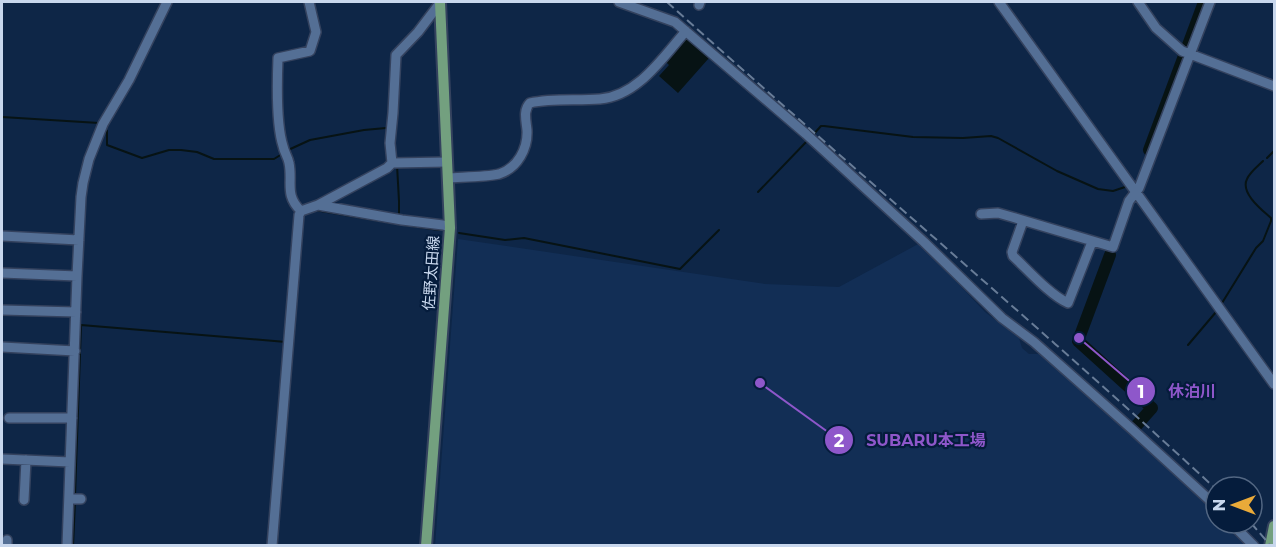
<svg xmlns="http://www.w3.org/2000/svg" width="1276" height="547" font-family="Montserrat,'Noto Sans JP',sans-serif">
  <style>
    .built { fill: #122e55 }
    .water { fill: #071314 }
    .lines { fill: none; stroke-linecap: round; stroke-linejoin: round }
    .stream { stroke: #071314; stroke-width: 2 }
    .river { stroke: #071314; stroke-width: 12 }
    .minor-casing { stroke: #34425e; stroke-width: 12 }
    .major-casing { stroke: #34425e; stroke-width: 14 }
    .minor { stroke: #546f95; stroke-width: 9 }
    .major { stroke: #73a07f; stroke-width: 10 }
    .rail { stroke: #687c97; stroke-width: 2; stroke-dasharray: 9 4.5; stroke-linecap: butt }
    .labels { text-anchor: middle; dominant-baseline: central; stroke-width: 4.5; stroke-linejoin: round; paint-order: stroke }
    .street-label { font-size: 15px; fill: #c8d7ed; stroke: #051c3c }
    .leader { fill: none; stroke: #8e57ca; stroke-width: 2 }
    .callout-dot { fill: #8e57ca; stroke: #051c3c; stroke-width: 2 }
    .mark-label { font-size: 18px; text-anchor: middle; font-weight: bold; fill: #fff }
    .callout-label { font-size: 16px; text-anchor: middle; font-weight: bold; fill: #8e57ca; stroke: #051c3c; stroke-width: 4.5; stroke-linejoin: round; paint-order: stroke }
  </style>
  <rect width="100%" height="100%" fill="#0e2647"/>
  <!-- built -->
  <path class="built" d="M458,239L765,284L839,287L920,243L985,312L1019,338L1022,348L1029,354H1041L1206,501L1216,512V523H1227L1248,546H435Z"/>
  <!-- water -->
  <path class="water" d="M685,40H689L709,58L678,93L659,76L669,65L666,62Z"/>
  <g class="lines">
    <!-- stream -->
    <path class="stream" d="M2,117L99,123
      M105,129L107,131V145L142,158L169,150H181L197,152L214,159H274L282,154
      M812,136L821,126H824L913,137L963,138L991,136L998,138L1057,171L1098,189L1113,191L1128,186
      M286,151L310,140L364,130L386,128
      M1267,158L1274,151
      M397,165L399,201V216
      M758,192L808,140
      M315,210L398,224L439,230
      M459,233L505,240L524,238L680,269L719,230
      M1222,303L1256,248L1263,241L1271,221V218C1262,210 1240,193 1247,179C1250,172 1258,166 1263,161
      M1188,345L1216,312
      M75,495L81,325L286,342
      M73,546L75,501"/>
    <!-- river -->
    <path class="river" d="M1149,150L1204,2
      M1110,255L1078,341L1152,408L1136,426"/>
    <!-- minor casing -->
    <g class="minor-casing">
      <path id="minor" d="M619,2L675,22L689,34L806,134L924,242L1002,318L1034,342L1133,430L1216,506
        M999,2L1274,384
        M1138,2L1156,28L1182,51L1274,86
        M699,5L700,2
        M392,163L447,162
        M448,178C462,177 486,177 499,174C518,168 528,148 527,130C526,120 523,110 530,103C553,98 577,101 600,99C638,96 663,57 686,31
        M318,205L402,220L443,225L450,227
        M301,211L318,205L387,168L392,163L390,143L393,113L396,55L418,32L440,3
        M301,211C284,195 293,182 289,163C288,157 284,152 283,146C276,124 277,83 278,58L310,51L316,32L309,2
        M981,214L998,213L1012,217L1113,247L1129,201L1139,188L1210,2
        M1023,221L1012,252L1013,256C1028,270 1050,295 1068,303L1092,242
        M2,236L79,240
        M2,273L77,276
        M2,310L76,312
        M2,347L75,351
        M9,418H72
        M2,459L70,462
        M69,499H81
        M24,500L26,460
        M1231,523L1254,546
        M7,546V540
        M67,546L77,276L81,197L83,183L89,159L103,124L129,80L167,2
        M272,546L299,215L301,211"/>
    </g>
    <!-- major casing -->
    <g class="major-casing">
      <path id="major" d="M426,546L450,228L440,2
        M1270,546L1274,526"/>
    </g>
    <!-- minor -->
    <use href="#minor" class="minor"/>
    <!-- major -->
    <use href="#major" class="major"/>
    <!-- rail -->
    <path class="rail" d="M667,2C848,165 1036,323 1216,489
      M1251,523L1271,546"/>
  </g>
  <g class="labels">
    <!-- street labels -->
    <g class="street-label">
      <text transform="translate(431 273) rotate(-86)">佐野太田線</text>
    </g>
  </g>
  <!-- callouts -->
  <path class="leader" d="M1079 338L1141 391M760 383L839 440"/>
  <g class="callout-dot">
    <circle cx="1079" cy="338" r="6"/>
    <circle cx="760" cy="383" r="6"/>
    <circle cx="1141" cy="391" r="15"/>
    <circle cx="839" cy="440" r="15"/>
  </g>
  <g class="mark-label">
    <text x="1141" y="398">1</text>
    <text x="839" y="447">2</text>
  </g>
  <g class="callout-label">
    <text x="1192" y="397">休泊川</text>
    <text x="926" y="446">SUBARU本工場</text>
  </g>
  <!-- border -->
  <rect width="1276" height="547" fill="none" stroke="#c8d7ed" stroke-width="6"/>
  <!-- north arrow -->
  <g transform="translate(1234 505) rotate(270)"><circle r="28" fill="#051c3c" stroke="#536783" stroke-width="1.5"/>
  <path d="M0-4.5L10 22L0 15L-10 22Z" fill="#eaaa39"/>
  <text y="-9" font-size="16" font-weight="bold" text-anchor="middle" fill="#c8d7ed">N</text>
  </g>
</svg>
